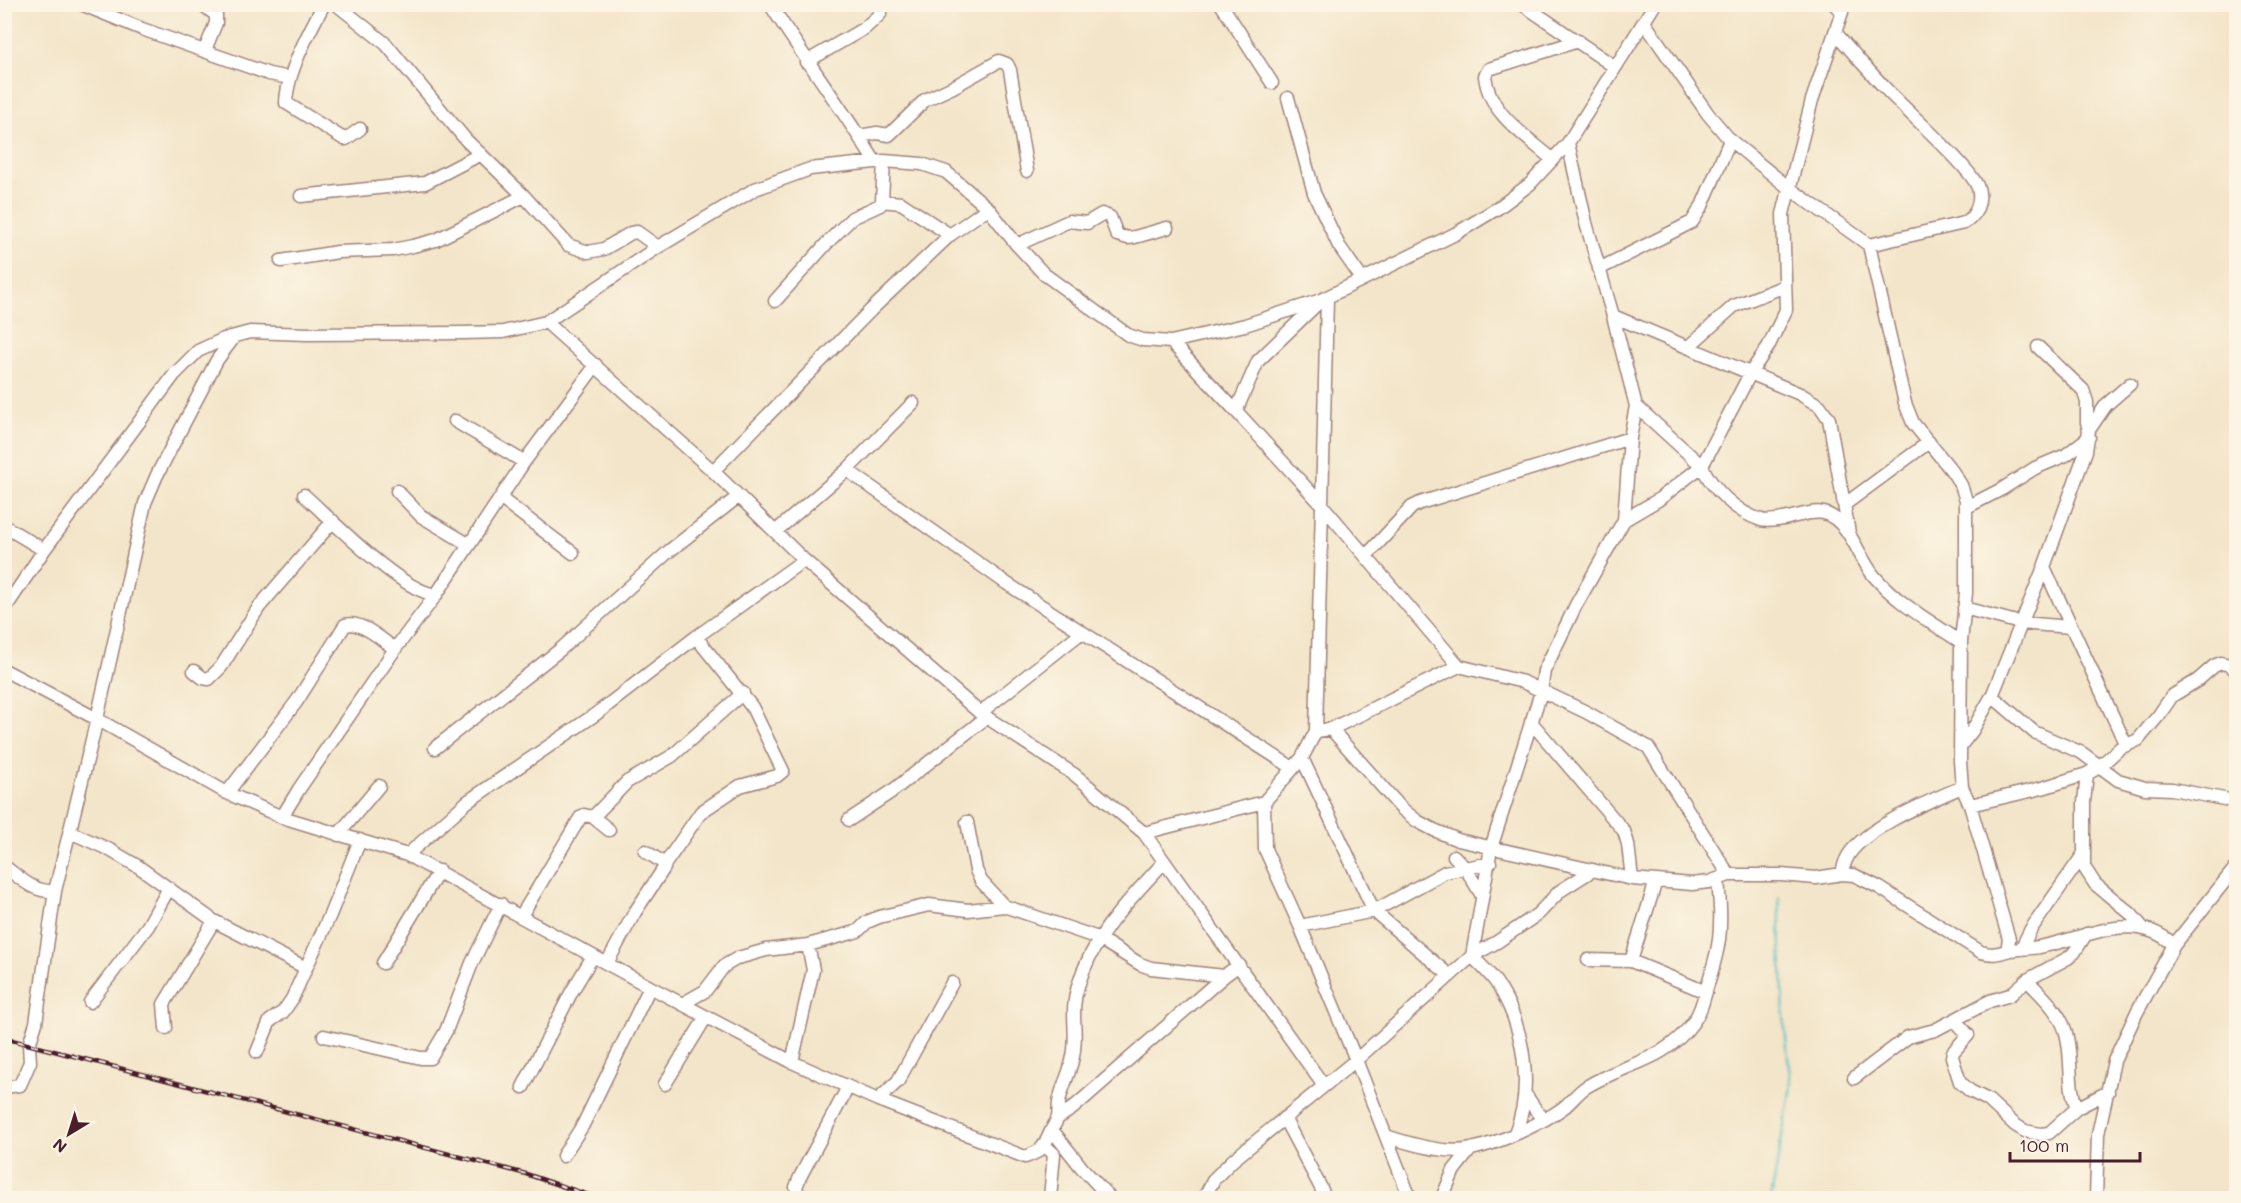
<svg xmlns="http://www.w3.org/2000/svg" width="2241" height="1203" font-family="Mali,sans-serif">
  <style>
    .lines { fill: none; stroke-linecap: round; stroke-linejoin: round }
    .stream { stroke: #4bbac3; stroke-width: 2 }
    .minor-casing { stroke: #9e827a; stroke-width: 15 }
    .minor { stroke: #fff; stroke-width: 12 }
    .rail-casing { stroke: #4a1f2b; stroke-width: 4.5 }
    .rail { stroke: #fcf5e5; stroke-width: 2; stroke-dasharray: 7; stroke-linecap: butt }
  </style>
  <rect width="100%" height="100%" fill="#fcf5e5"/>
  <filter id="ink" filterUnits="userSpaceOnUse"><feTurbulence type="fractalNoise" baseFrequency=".0167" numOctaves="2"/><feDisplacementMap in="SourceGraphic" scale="12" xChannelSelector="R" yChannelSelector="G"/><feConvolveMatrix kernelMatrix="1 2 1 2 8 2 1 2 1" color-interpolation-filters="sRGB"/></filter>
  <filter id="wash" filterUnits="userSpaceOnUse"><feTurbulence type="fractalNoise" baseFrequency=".008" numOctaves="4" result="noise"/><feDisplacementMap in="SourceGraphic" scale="24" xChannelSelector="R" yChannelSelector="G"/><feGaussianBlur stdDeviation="1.35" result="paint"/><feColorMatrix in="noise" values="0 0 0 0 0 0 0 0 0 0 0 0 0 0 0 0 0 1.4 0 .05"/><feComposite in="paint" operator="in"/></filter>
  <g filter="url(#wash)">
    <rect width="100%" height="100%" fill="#f3e5c9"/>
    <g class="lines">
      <!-- stream -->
      <path class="stream" d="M1771,1198L1791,1086L1784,1018L1779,897"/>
    </g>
  </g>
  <g filter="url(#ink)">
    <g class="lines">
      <!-- minor casing -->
      <g class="minor-casing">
        <path id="minor" d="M81,4L142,29L269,74L290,78
          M202,4L216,15V23L205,50
          M324,4C309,32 287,72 286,103L344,139H346L360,129
          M336,4L386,44L466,140L524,196L568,245L588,252L604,249L631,233L637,232L658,247
          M770,4C804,58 842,108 875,162
          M1221,4L1272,83
          M1522,4L1615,67
          M1644,22L1708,114L1730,140L1789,188L1869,245L1905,403L1913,423L1952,471L1961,485L1966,500V593L1961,642
          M1835,32C1851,51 1867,69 1884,87C1902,107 1972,168 1978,188C1982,201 1976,217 1964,223L1869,245
          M806,62L865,28L880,14V4
          M1288,98L1314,193L1339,246L1362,279
          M859,136L877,133L889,135L925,100L953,87L999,61L1007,64L1010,70L1027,171
          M1552,159C1526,136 1489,114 1485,76L1489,69L1578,41
          M301,196L425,183L481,154
          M882,201L901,203L950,235
          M1017,245L1069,221L1087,223L1102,214L1110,217L1117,235L1128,238L1135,237L1167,228
          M281,261L338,252L393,250L413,246L436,240L524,196
          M1599,269L1692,222L1702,206L1730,140
          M1327,298L1322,505L1459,666
          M775,301L827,243L852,218L880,205L882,201L884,161
          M1318,303L1258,361L1236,411L1322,505L1316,731L1302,758L1264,802L1265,849L1300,926L1356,1060L1410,1198
          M1613,316L1800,394L1820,406L1829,419L1849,533
          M546,322L713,471L804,560L980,713L1075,775L1144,833L1264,802
          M1171,342L1236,411
          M1688,347L1734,306L1785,286
          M1636,406L1702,466C1712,489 1736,512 1761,520C1767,522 1777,520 1783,519C1796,517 1811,510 1824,513C1850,521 1858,557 1874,576C1898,604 1931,622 1961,642L1960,761L1962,787L1970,805L2009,939L2007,951
          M455,421L524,462
          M2089,430L2106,405L2130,384
          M847,470L913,403
          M713,471L871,310L950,235L988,208
          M397,491L421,516L468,544
          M304,495C333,521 399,590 436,595
          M500,498L573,553
          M1844,505L1929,442
          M1967,507L2002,489L2035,468L2066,455L2089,437
          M1624,520L1658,500L1702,466L1751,372L1768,347L1786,310L1783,214L1812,100L1842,12L1834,4
          M4,526L44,550
          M776,531L847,470L1006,583L1293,768
          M1367,555L1412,507L1420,503L1630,438
          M2044,567L2126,745
          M1964,608L2020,623L2071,627
          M4,610L44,550L174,375L198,351L224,339L250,332L307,334L463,333L503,332L546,322L658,247L755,189L810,169L884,161L922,164L946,172L988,208L1017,245L1044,274L1128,335L1143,340L1171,342L1245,325L1321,300L1457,233L1498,208L1530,184L1568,143L1655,4
          M4,670L97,719L227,793L282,817L407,855L650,987L792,1062L878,1100L1025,1157C1044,1151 1044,1146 1052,1129C1054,1125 1057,1121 1058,1117C1059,1111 1058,1104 1060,1098C1064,1081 1072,1070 1074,1050C1077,1027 1070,1011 1078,986C1094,933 1128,902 1164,862
          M194,671L203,678L209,679L221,667L259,607L333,521
          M1992,696L2034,732L2082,753L2118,780L2145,788L2172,789L2229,800L2236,799
          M980,713L1082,632
          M1531,722L1624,831L1628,844L1632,879
          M1331,729L1459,666L1523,682L1586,712L1648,747L1729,875
          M1316,731L1331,729L1401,808L1417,821L1434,830L1458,840L1632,879L1692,884L1709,882L1729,875H1781L1816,878L1842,874L1854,875L1880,888L1981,952C1994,955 1995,954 2007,951C2017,948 2029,949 2039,947C2085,939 2134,908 2174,945
          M1961,745L1972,731L1992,696L2044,567L2086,451L2089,430L2087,422V402L2083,390L2038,347
          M435,748L561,649L668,552L739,496
          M1302,758L1374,911L1450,976
          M2087,774L2084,802V867L2095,884L2130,913L2142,927
          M227,793L297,701L345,625C361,620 382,640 395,649
          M1970,805L2042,788L2087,774L2099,767L2120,748L2138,740L2159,715L2172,696L2198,680L2214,666L2221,663L2230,665L2236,671
          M282,817L299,789L395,649L436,595L524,462L596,365
          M593,817L609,830
          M849,820L891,792L987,717
          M967,822L976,870L981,881L1004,906
          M70,832L108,849L139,867L214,921L306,968
          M1144,833L1324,1086
          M338,835L379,786
          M407,855L467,802L596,714L696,637L804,560
          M1454,856L1466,869L1481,894
          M665,864L701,812L740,786L777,776L783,771L752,707L696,637
          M4,866C20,878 34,893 55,891
          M1842,874C1843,869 1844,864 1846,860C1858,830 1932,800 1962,787
          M521,916L580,818L584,815L593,817L627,782L672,756L743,693
          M1300,926L1374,911L1445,872L1490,863
          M2021,949L2031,929L2083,855
          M1472,956L1491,848L1541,692L1544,671L1576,605L1624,520L1630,438L1636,406L1613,316L1586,223L1568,143
          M1472,956C1481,966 1492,975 1499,987C1524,1027 1534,1089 1515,1133
          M1588,960L1631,961L1706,992
          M1631,961L1656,881
          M383,963L439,871
          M607,963L635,912L664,868L665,864L645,851
          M2027,980C2042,996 2060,1011 2066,1033C2073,1058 2067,1084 2077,1108
          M90,1002L148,926L169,888
          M682,1004L705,991L724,966L738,958L766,950L808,945L852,933L858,931L867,922L879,917L929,905L968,910L1004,906L1098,938L1140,964L1151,968L1224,976
          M1955,1020L1968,1035L1953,1052L1952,1057L1960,1082L1970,1091L1988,1100L2015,1125L2025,1131L2040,1134L2049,1133L2077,1108L2108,1092
          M166,1028L164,1004L214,921
          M324,1036L421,1058H430L446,1031L472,963L501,904
          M257,1052L270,1021L283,1012L292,999L330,915L360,840
          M792,1062L813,970L808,945
          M1854,1078L1908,1037L1935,1030L1990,1001L2010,995L2027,980L2068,958L2074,953L2086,934
          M665,1084L706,1017
          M4,1087L20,1085L30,1062L29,1045L36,1023L55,891L97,719L145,503L157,475L217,360L235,336
          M523,1087L571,993L593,956
          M1525,1094L1538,1113L1546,1119
          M878,1100L898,1081L952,983
          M1058,1118L1073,1108L1224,976L1239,965
          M1284,1118L1321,1188L1323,1193L1321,1198
          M1052,1130L1082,1168L1110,1198
          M1386,1136C1410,1144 1447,1155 1471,1149C1497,1144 1541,1124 1563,1108C1571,1102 1578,1092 1586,1087C1626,1062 1664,1063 1694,1021C1701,1011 1704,999 1707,987C1713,967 1720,946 1720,925C1721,909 1719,894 1718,879
          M1045,1146L1054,1154L1050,1198
          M563,1156L583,1125L650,987
          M799,1198L796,1187L800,1177L848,1087
          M1204,1198L1214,1179L1233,1160L1356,1060L1472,956L1497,942L1538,914L1560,891L1593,870
          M1442,1198L1454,1170L1470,1150
          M2096,1198L2098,1134L2114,1061L2137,1012L2174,945L2236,867"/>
      </g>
      <!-- minor -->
      <use href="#minor" class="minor"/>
      <!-- rail casing -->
      <g class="rail-casing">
        <path id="rail" d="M4,1038L526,1174L597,1198"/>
      </g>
      <!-- rail -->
      <use href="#rail" class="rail"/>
    </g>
  </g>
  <!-- margin -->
  <rect width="2241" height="1203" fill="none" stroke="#fcf5e5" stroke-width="24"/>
  <!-- north arrow -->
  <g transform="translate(69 1134) rotate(218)" stroke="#fcf5e5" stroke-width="4.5" paint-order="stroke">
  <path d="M0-4.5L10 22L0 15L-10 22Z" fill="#4a1f2b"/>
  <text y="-9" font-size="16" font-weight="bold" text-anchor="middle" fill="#4a1f2b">N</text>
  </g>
  <!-- scale -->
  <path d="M2010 1152v9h130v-9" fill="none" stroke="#4a1f2b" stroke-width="3"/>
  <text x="2019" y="1152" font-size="18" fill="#4a1f2b" stroke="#fcf5e5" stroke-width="4.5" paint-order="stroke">100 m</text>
</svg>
